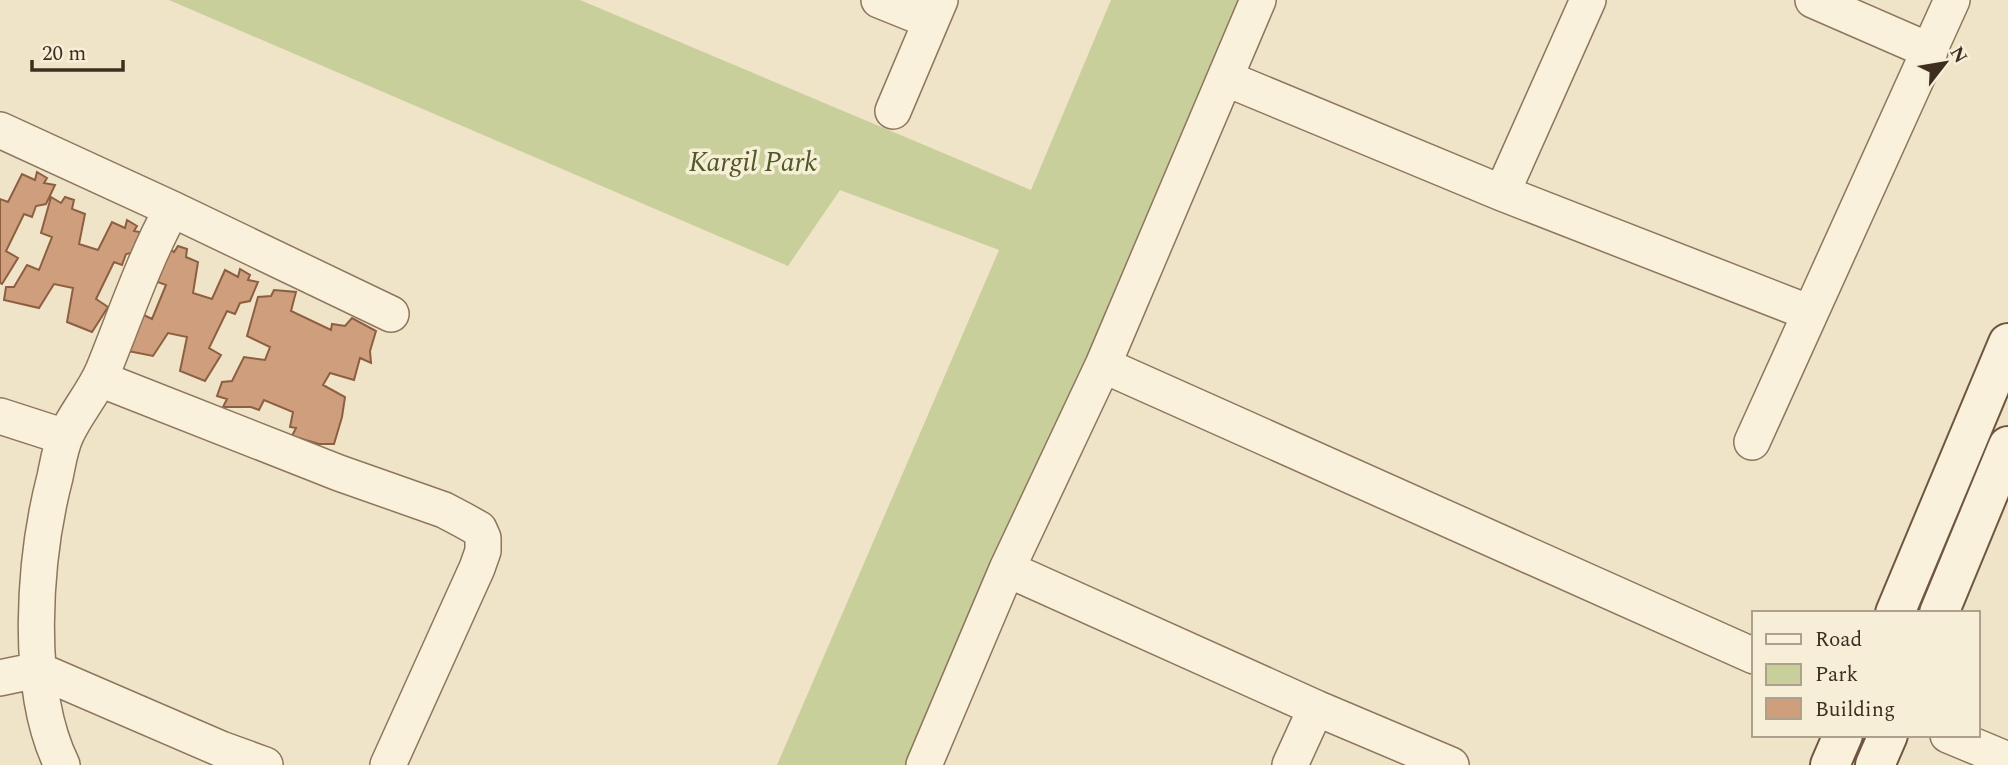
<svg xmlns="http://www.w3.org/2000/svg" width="2008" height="765" font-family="Spectral,serif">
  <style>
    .green { fill: #c9cf9b }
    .building { fill: #cf9f7d; stroke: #8d5f41; stroke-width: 2 }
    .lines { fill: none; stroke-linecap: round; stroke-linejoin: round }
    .street-casing { stroke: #8d765c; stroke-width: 38 }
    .secondary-casing { stroke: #6f573f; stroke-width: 42 }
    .street { stroke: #faf1dc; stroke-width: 35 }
    .secondary { stroke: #faf1dc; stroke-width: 38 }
    .labels { text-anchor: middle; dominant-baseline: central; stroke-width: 7; stroke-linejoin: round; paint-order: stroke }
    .park-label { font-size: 28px; font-style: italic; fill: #4d5a26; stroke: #f7eed8 }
  </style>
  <rect width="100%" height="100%" fill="#f0e4c8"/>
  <!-- green -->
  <path class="green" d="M169,0H580L1031,190L1111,0H1250L914,765H777L999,250L840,190L788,266Z"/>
  <!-- building -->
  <path class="building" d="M37,172L47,178L44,183L55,185L46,204L36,206L32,217L24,214L6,251L18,258L2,284L0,283V199L8,202L22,174L35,180Z
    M51,197L61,203L65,197L74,200L72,209L85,214L79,244L98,250L112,222L125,228L127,220L137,226L134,231L145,233L136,252L126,254L122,265L114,262L96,299L108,307L92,332L67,322L73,288L54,284L39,308L4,300L6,287H14L27,265L39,270L52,237L41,233Z
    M165,246L174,252L178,246L187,249L186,257L198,262L193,293L212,299L225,270L238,277L240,269L250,275L248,280L258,282L250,301L240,303L235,314L227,311L209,348L221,355L205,381L180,371L187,337L168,333L153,356L118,349L140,313L152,319L166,285L155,281Z
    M274,290L296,292L291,311L331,330L332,324L345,326L352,318L376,331L370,351L371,363L360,358L354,380L330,373L323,385L345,397L342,417L334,444H319L292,436L296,428L290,427L293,412L264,400L259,410L251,407H223L227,399L217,396L222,382L232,381L244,357L265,360L270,347L247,336L258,297L271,296Z"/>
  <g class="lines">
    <!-- street casing -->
    <g class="street-casing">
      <path id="street" d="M879,0L931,21
        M1813,0L1930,51
        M1225,78L1502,193L1810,313
        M893,111L940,0
        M0,130L172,209L391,314
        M1502,193L1588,0
        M1103,365L1754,656
        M100,379L339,473L444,510L463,520L479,529L483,538V551L477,568L388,765
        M0,416L65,437
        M1752,442L1952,0
        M1007,569L1316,708L1451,765
        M0,678L38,670L221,749L265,765
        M1948,735L2008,760
        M62,765C24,688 34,558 55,477C58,463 60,448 66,435C76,413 93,394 103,371C125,317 144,260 172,209
        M924,765L1007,569L1103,365L1258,0
        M1290,765L1316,708"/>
    </g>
    <!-- secondary casing -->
    <g class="secondary-casing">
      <path id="secondary" d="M1895,613L2008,343
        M1939,613L2008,446
        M1830,765L1843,735
        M1875,765L1888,735"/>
    </g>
    <!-- street -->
    <use href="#street" class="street"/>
    <!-- secondary -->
    <use href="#secondary" class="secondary"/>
  </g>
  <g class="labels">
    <!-- park labels -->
    <g class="park-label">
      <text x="753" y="162">Kargil Park</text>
    </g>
  </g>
  <!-- legend -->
  <rect x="1752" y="611" width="228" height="126" fill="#f7eed8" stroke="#ada18e" stroke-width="2"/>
  <rect x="1766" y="634" width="35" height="10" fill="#faf1dc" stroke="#ada18e" stroke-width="2"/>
  <text x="1815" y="646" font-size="21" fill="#3d2e20">Road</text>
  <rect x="1766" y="664" width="35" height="21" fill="#c9cf9b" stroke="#ada18e" stroke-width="2"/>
  <text x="1815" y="681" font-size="21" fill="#3d2e20">Park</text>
  <rect x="1766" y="698" width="35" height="21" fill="#cf9f7d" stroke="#ada18e" stroke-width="2"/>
  <text x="1815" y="716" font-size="21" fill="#3d2e20">Building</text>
  <!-- north arrow -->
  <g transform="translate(1945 63) rotate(59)" stroke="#f7eed8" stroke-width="5" paint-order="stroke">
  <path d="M0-5L12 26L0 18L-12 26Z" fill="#3d2e20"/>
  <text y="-10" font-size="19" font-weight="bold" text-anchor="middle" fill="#3d2e20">N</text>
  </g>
  <!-- scale -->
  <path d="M32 60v10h91v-10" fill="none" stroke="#3d2e20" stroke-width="3.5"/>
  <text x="42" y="60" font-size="21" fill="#3d2e20" stroke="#f7eed8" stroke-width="5" paint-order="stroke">20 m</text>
</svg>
